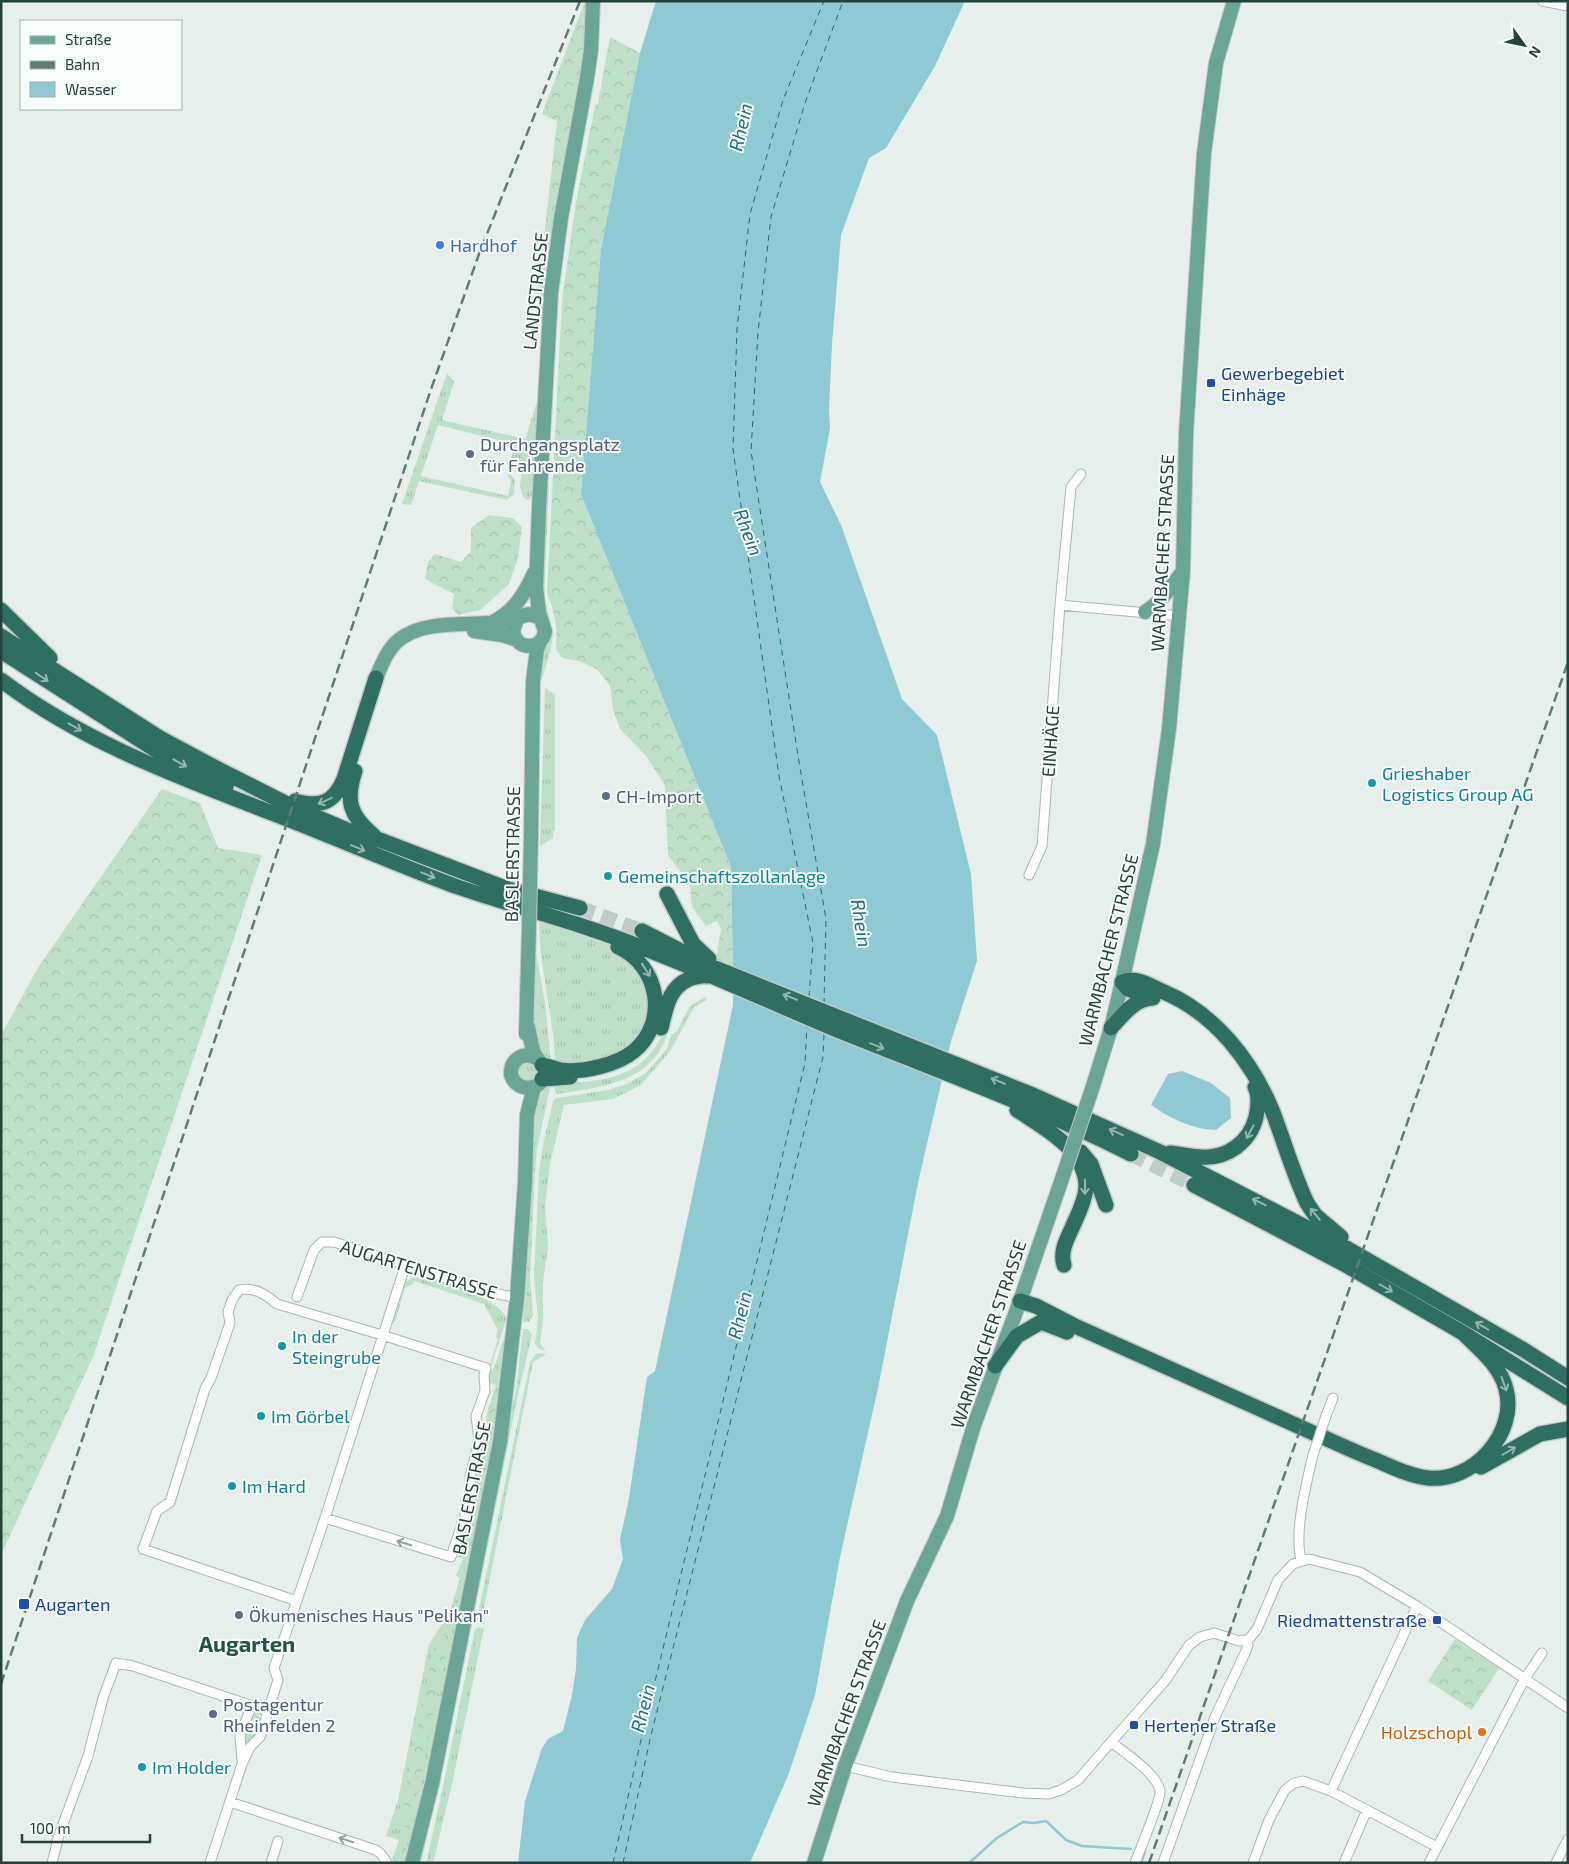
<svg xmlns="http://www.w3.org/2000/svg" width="1569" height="1864" font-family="'Exo 2',sans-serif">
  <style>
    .grass { fill: url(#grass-tufts) }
    .forest { fill: url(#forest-crowns) }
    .water { fill: #8ec9d4 }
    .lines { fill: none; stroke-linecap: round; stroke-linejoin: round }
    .stream { stroke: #8ec9d4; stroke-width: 2.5 }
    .ferry { stroke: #1c6f80; stroke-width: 1; stroke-dasharray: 6 5; stroke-linecap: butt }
    .highway-tunnel { stroke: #bfccc8; stroke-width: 15; stroke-dasharray: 15 8; stroke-linecap: butt }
    .street-casing { stroke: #a8b8b2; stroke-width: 11 }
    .primary-casing { stroke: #c2cac8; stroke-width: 16 }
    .highway-casing { stroke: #c2cac8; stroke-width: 18 }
    .street { stroke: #fff; stroke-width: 9 }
    .primary { stroke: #6aa596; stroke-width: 14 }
    .highway { stroke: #2f6f62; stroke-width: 15 }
    .rail { stroke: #5f7d75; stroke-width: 2.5; stroke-dasharray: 10 5; stroke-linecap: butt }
    .street-bridge-casing { stroke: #a8b8b2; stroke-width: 11; stroke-linecap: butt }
    .primary-bridge-casing { stroke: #c2cac8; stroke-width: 16; stroke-linecap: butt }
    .street-bridge { stroke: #fff; stroke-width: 9 }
    .primary-bridge { stroke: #6aa596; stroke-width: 14 }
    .oneway { stroke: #93b5ae }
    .oneway2 { stroke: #92a09c }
    .shop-dot { fill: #3f7fe0; stroke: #f7fbf9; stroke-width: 2 }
    .transit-dot { fill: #1a4fb4; stroke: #f7fbf9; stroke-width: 2 }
    .service-dot { fill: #5c6f8a; stroke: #f7fbf9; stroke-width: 2 }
    .culture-dot { fill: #0f9aa8; stroke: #f7fbf9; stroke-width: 2 }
    .food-dot { fill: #e8710a; stroke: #f7fbf9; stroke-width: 2 }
    .labels { text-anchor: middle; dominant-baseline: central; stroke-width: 4; stroke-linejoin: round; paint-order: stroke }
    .shop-label { font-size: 18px; fill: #366cbe; stroke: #f7fbf9; text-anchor: start }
    .street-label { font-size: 18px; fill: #24423a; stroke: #f7fbf9 }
    .transit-label { font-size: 18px; fill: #164399; stroke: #f7fbf9; text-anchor: start }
    .service-label { font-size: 18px; fill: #4e5e75; stroke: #f7fbf9; text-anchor: start }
    .culture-label { font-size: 18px; fill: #0d838f; stroke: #f7fbf9; text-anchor: start }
    .food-label { font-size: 18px; fill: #c56008; stroke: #f7fbf9; text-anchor: end }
    .water-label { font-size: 19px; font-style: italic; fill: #1c6f80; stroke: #f7fbf9 }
    .district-label { font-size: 22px; font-weight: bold; fill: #1f5548; stroke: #f7fbf9 }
  </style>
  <defs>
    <pattern id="grass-tufts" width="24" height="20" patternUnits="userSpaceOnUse" patternTransform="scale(1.25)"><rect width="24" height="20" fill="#bfe0c8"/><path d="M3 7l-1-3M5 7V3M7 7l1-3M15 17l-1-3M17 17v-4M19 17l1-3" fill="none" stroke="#a4c1ad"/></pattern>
    <pattern id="forest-crowns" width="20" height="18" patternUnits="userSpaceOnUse" patternTransform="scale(1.25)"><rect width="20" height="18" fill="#bfe0c8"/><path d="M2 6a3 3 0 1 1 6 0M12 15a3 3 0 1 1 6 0" fill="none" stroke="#a4c1ad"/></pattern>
  </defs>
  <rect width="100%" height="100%" fill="#e6efeb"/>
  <!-- grass -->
  <path class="grass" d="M447,373L454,382L442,420L525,439L541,389L535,492L531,498L527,500L523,497L520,487L523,464L510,465L514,444L438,425L421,476L508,496L511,480L508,476L509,473L515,480L514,494L507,500L419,481L411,505L402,504Z
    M546,485L549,486L544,595L553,633L551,648L541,683L537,834L541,612Z
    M545,688L555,695V831H553V838L540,846Z
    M539,921L606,944L626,955L646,981L650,1004L647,1021L638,1037L620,1053L577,1065L555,1063C554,1015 539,968 539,921Z
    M535,946L545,1003L551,1062L539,1051L533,1032Z
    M705,997L707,1000L694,1007L671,1050L641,1085L613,1099L564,1105L550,1164L545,1206L548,1247L543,1281V1317L540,1344L546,1351L538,1348L535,1344L538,1318L534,1278L539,1172L543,1145L553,1101L557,1098L608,1090L629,1083L646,1073L667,1049L671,1035L677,1031L690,1006Z
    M675,1002C672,1015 670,1030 664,1043C644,1084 599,1087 558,1094L555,1092L554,1083C594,1082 637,1081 659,1041C666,1029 670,1015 675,1002Z
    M518 1072a9 9 0 1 1 18 0a9 9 0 1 1-18 0Z
    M551,1083L537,1149L535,1171L530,1278L533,1315L529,1322H523L531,1111L536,1091Z
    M420,1277C443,1284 502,1296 508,1322L505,1323L491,1366L490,1365L498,1339L496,1338L498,1330L484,1304L414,1281L413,1284L405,1288L395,1322L393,1321L406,1282L411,1278Z
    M507,1329C490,1489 451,1652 418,1811L405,1863H391L399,1840L386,1836L398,1800L429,1644L450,1612L460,1578L456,1576L463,1559L456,1556L477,1493L474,1476L488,1432L486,1417L496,1385L487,1382L490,1372L494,1368Z
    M523,1329H528L532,1335L519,1390L473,1619H471L516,1388Z
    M538,1353L546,1354L533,1362L482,1618L485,1624L479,1622L477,1619L530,1363L534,1356Z
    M478,1627L484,1628L452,1784L433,1863H426L444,1782L475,1629Z
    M469,1628L471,1629L440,1781L421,1863H419Z
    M255,1713C267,1721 257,1735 249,1743H246L244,1741L247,1719L250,1714Z"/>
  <!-- forest -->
  <path class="forest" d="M585,1H587L584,55L543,331L537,300L557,121L542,114Z
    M610,37L640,53L601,249L581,494L731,867L733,968L716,960L721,929L717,921L706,926L692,907L690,886L668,855L665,786L647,757L620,729L613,709L610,686L597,669L579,661L562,658L556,650C558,627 555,615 547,593L562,300L576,202L595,106L598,103Z
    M489,515L513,518L522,527L518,558L509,584L480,610L458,615L452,608L454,594L425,579L428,562L435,554L461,562L471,551V528Z
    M162,789L200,803L218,848L262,855L93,1357L1,1555V1035L39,966Z
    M502,1352L503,1356L484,1483L454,1621L450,1624L448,1621L453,1610L464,1560L461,1552L478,1494L477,1476L489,1433L488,1417L497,1385L490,1378C491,1373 499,1356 502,1352Z
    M446,1633L449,1637L403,1863H393L405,1825L403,1801L434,1646Z
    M1455,1639L1499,1668L1472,1710L1428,1681Z"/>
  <!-- water -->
  <path class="water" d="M656,1H965L935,66L886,148L869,158L841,235L832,344L829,409L830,428L820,482L841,525L902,699L937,735L971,874L977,961L951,1041L919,1178L878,1388L840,1557L815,1695L789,1773L750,1863H518L525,1801L542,1748L548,1739L563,1731L572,1695L576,1669L577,1638L585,1620L612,1589L623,1559L620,1540L629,1498L647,1377L655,1371L733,1005V968L731,867L581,494L601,249L640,53Z
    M1182,1071L1211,1083L1230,1098L1231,1118L1216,1130C1192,1129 1171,1119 1151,1105L1168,1074Z"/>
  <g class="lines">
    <!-- stream -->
    <path class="stream" d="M969,1863L997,1838L1023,1822L1034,1823L1046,1821L1066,1840L1082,1846L1131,1849
      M1141,1863L1145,1851"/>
    <!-- ferry -->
    <path class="ferry" d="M809,997L813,943L779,776L733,449L737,329L750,214L783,100L824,1
      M824,1004L826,919L799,762L751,451L758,332L771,217L805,103L843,1
      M613,1863L643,1731L805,1063L807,1024
      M623,1863L651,1735L823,1057L824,1033"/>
    <!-- highway-tunnel -->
    <path class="highway-tunnel" d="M580,908L642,931
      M1131,1154L1194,1185"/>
    <!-- street casing -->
    <g class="street-casing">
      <path id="street" d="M1542,1L1568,6
        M1081,474L1071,487L1060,605L1180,616
        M1029,875L1042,846L1060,605
        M297,1297L314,1250L322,1242H334L489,1292L517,1298
        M1326,1416L1333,1398
        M1301,1560C1294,1531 1306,1485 1313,1455
        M297,1601L143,1549L157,1511L170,1502L205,1389L211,1378L230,1323L228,1312L232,1300L239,1290C255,1287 265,1294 277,1304L382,1335L486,1368L484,1375L485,1391L476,1416L479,1440L470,1477L472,1494L451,1557L325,1518
        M1111,1742C1124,1752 1159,1775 1160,1792C1160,1803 1140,1849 1135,1863
        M242,1761L240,1736L251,1707
        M845,1766L892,1777L1023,1793L1049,1794L1061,1790L1078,1780L1111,1742L1165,1681L1189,1645L1200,1637L1214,1633L1239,1641L1246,1640L1250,1638L1257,1629L1278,1580L1293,1564L1309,1559L1360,1572L1417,1606L1568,1708
        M1331,1791L1417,1606
        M230,1802L376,1850L381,1854L386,1861L385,1863
        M52,1863L59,1835L88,1756L103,1698L116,1663L133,1666L268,1711
        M210,1863L242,1764L250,1747L260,1737L278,1680L274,1668L325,1518L405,1266
        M271,1863L278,1841
        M1163,1863L1215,1717L1245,1653L1248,1645L1246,1640
        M1253,1863L1269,1820L1285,1790L1294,1783L1303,1781L1331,1791L1437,1847
        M1344,1863L1367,1810
        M1429,1863L1524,1680L1542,1653
        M1556,1863L1568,1839"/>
    </g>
    <!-- primary casing -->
    <g class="primary-casing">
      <path id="primary" d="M1145,612C1161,602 1171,587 1183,571
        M541,619C533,613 525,613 517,619L513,631C516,651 542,651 545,631L539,613L536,587L539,508L551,293L561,218L587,78L591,50L593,1
        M493,622C514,611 525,594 534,573
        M474,631L502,635L515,639
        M376,678C382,664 388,648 400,639C431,616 481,629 517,619
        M531,836L533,681L537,649L540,642
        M528,1027C530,1035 531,1045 534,1053C537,1059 543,1063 544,1070C546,1091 517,1094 511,1075C510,1060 523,1051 536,1058
        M526,1034L529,928
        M1093,1086L1111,1028L1122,982L1153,844L1169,729L1183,571L1186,434L1204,153L1216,63L1234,1
        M412,1863L432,1784L500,1442L517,1298L525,1182L527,1115L534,1087
        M814,1863L845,1766L907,1601L947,1516L974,1425L1020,1301L1066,1167"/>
    </g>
    <!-- highway casing -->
    <g class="highway-casing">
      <path id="highway" d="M1,610L50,658
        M1,636L160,738L220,770L293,807L347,830L380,840L508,889L580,908
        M1,651L154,749L226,787
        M1,680C84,743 182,778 277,815C337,838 395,864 455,886C496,900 538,912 579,925C665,953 747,992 830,1027C931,1068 1034,1105 1131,1154
        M355,771C345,801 350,816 374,836
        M295,801C320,808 334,803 344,779L376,678
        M667,894L693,944L709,959
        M642,931L710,966L1033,1095L1160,1152L1348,1249L1524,1350L1568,1378
        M1151,998L1128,989L1122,982C1137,976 1150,986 1164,992C1215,1014 1251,1060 1272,1110C1284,1141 1293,1173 1307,1203L1315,1215L1341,1237
        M661,1028C666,1009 668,988 689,979C695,977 702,975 708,976
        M1111,1028C1123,1015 1134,999 1153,998
        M542,1065C548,1066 555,1069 561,1070C582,1073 617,1065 634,1051C669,1022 659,965 618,947
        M542,1079L570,1077
        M1017,1110C1044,1128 1087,1150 1086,1188C1085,1202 1077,1216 1072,1228C1066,1241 1060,1252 1064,1265
        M1081,1152L1091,1164L1106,1205
        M1170,1153C1181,1154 1191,1157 1201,1157C1227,1159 1250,1142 1256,1117C1258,1108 1260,1096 1255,1087
        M1194,1185L1344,1264L1463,1333L1568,1398
        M1020,1301L1036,1306L1075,1326C1153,1361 1231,1396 1309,1431C1332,1441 1355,1452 1378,1461C1394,1468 1411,1476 1428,1478C1473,1483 1518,1433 1506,1389C1500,1365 1479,1349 1463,1333
        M995,1366L1017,1336L1041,1322L1067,1332
        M1481,1467L1540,1434L1568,1429"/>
    </g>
    <!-- street -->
    <use href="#street" class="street"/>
    <!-- primary -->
    <use href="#primary" class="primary"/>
    <!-- highway -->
    <use href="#highway" class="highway"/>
    <!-- rail -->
    <path class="rail" d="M1,1684L430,392L479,254L580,1
      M1149,1863L1568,662"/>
    <!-- street-bridge casing -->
    <g class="street-bridge-casing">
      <path id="street-bridge" d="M1313,1455L1326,1416"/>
    </g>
    <!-- primary-bridge casing -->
    <g class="primary-bridge-casing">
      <path id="primary-bridge" d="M529,928L531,836
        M1066,1167L1093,1086"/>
    </g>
    <!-- street-bridge -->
    <use href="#street-bridge" class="street-bridge"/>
    <!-- primary-bridge -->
    <use href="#primary-bridge" class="primary-bridge"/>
  </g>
  <!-- one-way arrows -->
  <defs><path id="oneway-shaft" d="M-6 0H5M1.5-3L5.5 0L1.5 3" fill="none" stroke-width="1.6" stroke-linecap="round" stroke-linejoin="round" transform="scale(1.25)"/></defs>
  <g class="oneway">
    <use href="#oneway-shaft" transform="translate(42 677) rotate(34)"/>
    <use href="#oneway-shaft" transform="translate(75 727) rotate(29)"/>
    <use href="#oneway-shaft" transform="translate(180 763) rotate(29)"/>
    <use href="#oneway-shaft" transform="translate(325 801) rotate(156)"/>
    <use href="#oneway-shaft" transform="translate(358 848) rotate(22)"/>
    <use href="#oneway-shaft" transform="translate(428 875) rotate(21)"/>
    <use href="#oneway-shaft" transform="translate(646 970) rotate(58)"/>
    <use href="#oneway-shaft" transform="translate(790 997) rotate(-158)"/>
    <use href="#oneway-shaft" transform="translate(877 1046) rotate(22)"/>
    <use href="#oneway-shaft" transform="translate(998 1081) rotate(-158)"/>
    <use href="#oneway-shaft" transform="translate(1116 1132) rotate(-156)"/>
    <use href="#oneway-shaft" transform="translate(1250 1132) rotate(118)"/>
    <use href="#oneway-shaft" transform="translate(1085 1187) rotate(91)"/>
    <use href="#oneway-shaft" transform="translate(1259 1202) rotate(-153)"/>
    <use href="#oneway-shaft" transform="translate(1315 1214) rotate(-130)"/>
    <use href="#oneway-shaft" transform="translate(1386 1288) rotate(30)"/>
    <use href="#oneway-shaft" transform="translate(1482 1326) rotate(-150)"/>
    <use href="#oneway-shaft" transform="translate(1504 1384) rotate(70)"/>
    <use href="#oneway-shaft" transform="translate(1509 1451) rotate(-30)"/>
  </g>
  <g class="oneway2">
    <use href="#oneway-shaft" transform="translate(404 1543) rotate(-163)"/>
    <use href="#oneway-shaft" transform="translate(346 1840) rotate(-162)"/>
  </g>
  <!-- markers -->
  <circle class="shop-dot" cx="440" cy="245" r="5"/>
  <g class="transit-dot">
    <rect x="1206" y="378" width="10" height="10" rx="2.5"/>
    <rect x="18" y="1598" width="12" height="12" rx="2.5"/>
    <rect x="1432" y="1615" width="10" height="10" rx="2.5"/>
    <rect x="1129" y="1720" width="10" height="10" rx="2.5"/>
  </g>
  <g class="service-dot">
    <circle cx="470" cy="454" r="5"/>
    <circle cx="606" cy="796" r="5"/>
    <circle cx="239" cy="1615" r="5"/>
    <circle cx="213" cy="1714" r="5"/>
  </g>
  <g class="culture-dot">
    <circle cx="1372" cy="783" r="5"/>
    <circle cx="608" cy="876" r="5"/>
    <circle cx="282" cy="1346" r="5"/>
    <circle cx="261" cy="1416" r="5"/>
    <circle cx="232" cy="1486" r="5"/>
    <circle cx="142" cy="1767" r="5"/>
  </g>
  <circle class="food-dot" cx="1482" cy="1732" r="5"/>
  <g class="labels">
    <!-- shop labels -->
    <g class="shop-label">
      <text x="450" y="245">Hardhof</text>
    </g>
    <!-- street labels -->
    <g class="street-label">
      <text transform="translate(535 291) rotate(-84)">LANDSTRASSE</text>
      <text transform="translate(1162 553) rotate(-87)">WARMBACHER STRASSE</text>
      <text transform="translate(1050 741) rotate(-86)">EINHÄGE</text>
      <text transform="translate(512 854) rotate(-89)">BASLERSTRASSE</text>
      <text transform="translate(1108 950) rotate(-76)">WARMBACHER STRASSE</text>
      <text transform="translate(419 1269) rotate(17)">AUGARTENSTRASSE</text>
      <text transform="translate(988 1334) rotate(-71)">WARMBACHER STRASSE</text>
      <text transform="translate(471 1488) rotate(-79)">BASLERSTRASSE</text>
      <text transform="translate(846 1713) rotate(-70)">WARMBACHER STRASSE</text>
    </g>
    <!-- transit labels -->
    <g class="transit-label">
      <text x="1221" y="373">Gewerbegebiet<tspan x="1221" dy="21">Einhäge</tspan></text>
      <text x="35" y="1604">Augarten</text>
      <text x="1427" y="1620" text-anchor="end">Riedmattenstraße</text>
      <text x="1144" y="1725">Hertener Straße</text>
    </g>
    <!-- service labels -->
    <g class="service-label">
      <text x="480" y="444">Durchgangsplatz<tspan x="480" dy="21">für Fahrende</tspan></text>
      <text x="616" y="796">CH-Import</text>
      <text x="249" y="1615">Ökumenisches Haus "Pelikan"</text>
      <text x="223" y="1704">Postagentur<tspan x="223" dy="21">Rheinfelden 2</tspan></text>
    </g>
    <!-- culture labels -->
    <g class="culture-label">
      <text x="1382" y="773">Grieshaber<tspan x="1382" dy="21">Logistics Group AG</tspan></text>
      <text x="618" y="876">Gemeinschaftszollanlage</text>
      <text x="292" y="1336">In der<tspan x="292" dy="21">Steingrube</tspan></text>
      <text x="271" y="1416">Im Görbel</text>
      <text x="242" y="1486">Im Hard</text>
      <text x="152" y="1767">Im Holder</text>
    </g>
    <!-- food labels -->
    <g class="food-label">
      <text x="1472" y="1732">Holzschopl</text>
    </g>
    <!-- water labels -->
    <g class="water-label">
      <text transform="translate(740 127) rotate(-77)">Rhein</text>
      <text transform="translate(749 532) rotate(69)">Rhein</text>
      <text transform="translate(862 923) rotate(81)">Rhein</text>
      <text transform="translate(739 1315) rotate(-76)">Rhein</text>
      <text transform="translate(642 1708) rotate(-76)">Rhein</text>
    </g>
    <!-- district labels -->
    <g class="district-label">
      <text x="247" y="1643">Augarten</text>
    </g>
  </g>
  <!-- border -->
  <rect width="1569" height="1864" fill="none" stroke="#24423a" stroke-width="5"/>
  <!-- legend -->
  <rect x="20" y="20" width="162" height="90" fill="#f7fbf9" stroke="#a3b1ad"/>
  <rect x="30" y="36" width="25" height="8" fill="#6aa596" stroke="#a3b1ad"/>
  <text x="65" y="45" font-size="15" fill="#24423a">Straße</text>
  <rect x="30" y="61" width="25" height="8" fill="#5f7d75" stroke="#a3b1ad"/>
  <text x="65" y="70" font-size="15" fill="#24423a">Bahn</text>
  <rect x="30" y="82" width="25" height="15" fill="#8ec9d4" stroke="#a3b1ad"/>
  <text x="65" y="95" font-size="15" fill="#24423a">Wasser</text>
  <!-- north arrow -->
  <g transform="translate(1524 45) rotate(123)" stroke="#f7fbf9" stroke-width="4" paint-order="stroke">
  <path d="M0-4L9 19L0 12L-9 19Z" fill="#24423a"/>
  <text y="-8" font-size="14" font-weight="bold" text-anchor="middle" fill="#24423a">N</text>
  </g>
  <!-- scale -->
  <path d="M22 1834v8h128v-8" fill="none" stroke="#24423a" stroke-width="2.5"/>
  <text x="30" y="1834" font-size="15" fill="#24423a" stroke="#f7fbf9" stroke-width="4" paint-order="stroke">100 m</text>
</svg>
